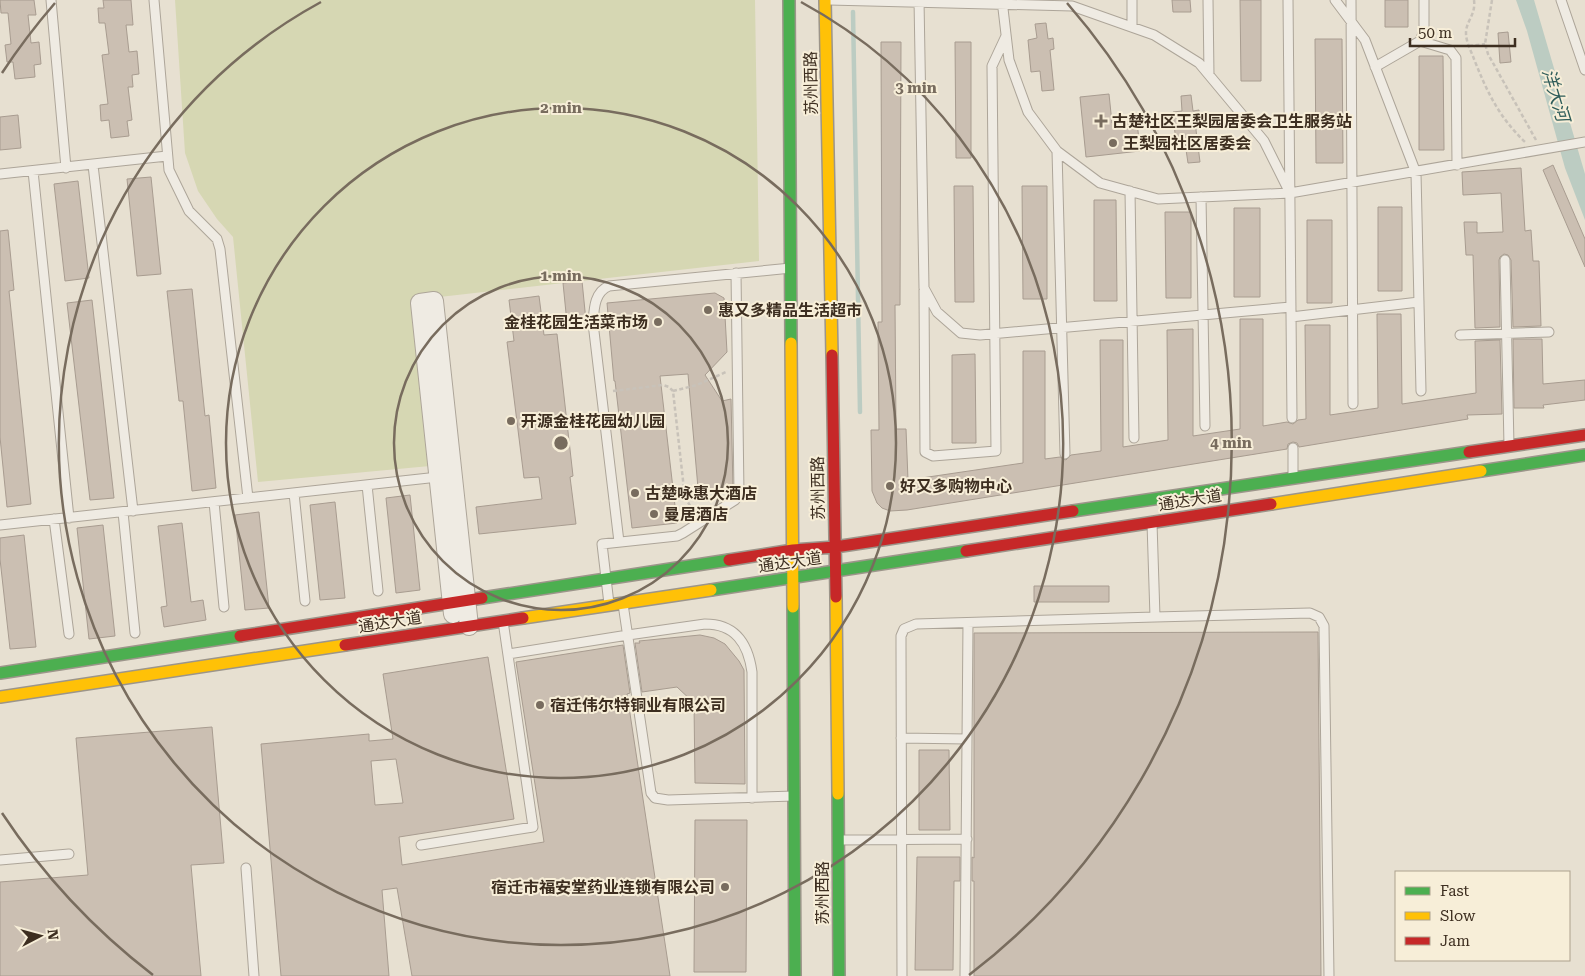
<svg xmlns="http://www.w3.org/2000/svg" width="1585" height="976" font-family="'Roboto Serif','Noto Sans SC',serif">
  <style>
    .green { fill: #d6d7b3 }
    .water { fill: #bcccc2 }
    .lines { fill: none; stroke-linecap: round; stroke-linejoin: round }
    .stream { stroke: #bcccc2; stroke-width: 4.5 }
    .building { fill: #cbbfb2; stroke: #a89c90; fill-rule: evenodd }
    .lane-casing { stroke: #ada599; stroke-width: 11 }
    .street-casing { stroke: #ada599; stroke-width: 20 }
    .fast-casing { stroke: #9c958a; stroke-width: 14 }
    .slow-casing { stroke: #9c958a; stroke-width: 14 }
    .jam-casing { stroke: #9c958a; stroke-width: 14 }
    .path { stroke: #c8c2b9; stroke-width: 2.5; stroke-dasharray: 4 2.5; stroke-linecap: butt }
    .lane { stroke: #efebe3; stroke-width: 9 }
    .street { stroke: #efebe3; stroke-width: 18 }
    .fast { stroke: #4caf50; stroke-width: 11 }
    .slow { stroke: #ffc107; stroke-width: 11 }
    .jam { stroke: #c62828; stroke-width: 11 }
    .ring { fill: none; stroke: #786c5e; stroke-width: 2.5 }
    .poi-dot { fill: #786c5e; stroke: #f7eed8; stroke-width: 2 }
    .labels { text-anchor: middle; dominant-baseline: central; stroke-width: 4; stroke-linejoin: round; paint-order: stroke }
    .street-label { font-size: 16px; fill: #3d2e20; stroke: #f7eed8 }
    .poi-label { font-size: 16px; font-weight: bold; fill: #3d2e20; stroke: #f7eed8; text-anchor: start }
    .water-label { font-size: 18px; font-style: italic; fill: #2f5d5a; stroke: #f7eed8 }
    .centre { fill: #786c5e; stroke: #f7eed8; stroke-width: 2.5 }
    .ring-label { font-size: 15px; text-anchor: middle; font-weight: bold; fill: #786c5e; stroke: #f7eed8; stroke-width: 4; stroke-linejoin: round; paint-order: stroke }
  </style>
  <rect width="100%" height="100%" fill="#e7e0d1"/>
  <!-- green -->
  <path class="green" d="M175,0H755L759,261L413,300L430,466L258,482L233,237L217,219L198,191L185,153Z"/>
  <!-- water -->
  <path class="water" d="M1516,0H1534L1585,174V220L1565,168L1527,31Z"/>
  <g class="lines">
    <!-- stream -->
    <path class="stream" d="M853,12L860,412"/>
  </g>
  <!-- building -->
  <path class="building" d="M0,0H34L36,15H28L31,43L39,42L41,64L34,65L35,77L15,79L13,62H7L5,45L11,44L8,13H1Z
    M103,0H131L133,25H126L129,52L137,51L139,74L132,75L133,87H128L132,120L127,121L129,136L111,138L109,120L101,121L100,105L108,104L102,55L109,54L105,23H99L98,8H104Z
    M1172,0H1190L1191,12H1173Z
    M1240,0H1261V81H1241Z
    M1385,0H1408V27H1385Z
    M1046,23L1048,39L1053,38L1054,49L1050,50L1054,90L1042,91L1040,71L1031,72L1028,40L1037,38L1035,24Z
    M1508,32L1511,62L1500,63L1498,33Z
    M1315,39H1342L1343,163H1316Z
    M881,42H901L900,305H895L896,429H906L908,480L1023,463V351H1045V459L1060,457L1066,460L1071,455L1101,451L1100,340H1123V447L1168,440L1167,330L1193,329V436L1240,429V319H1263V426L1287,422L1293,424L1298,420L1306,419L1305,325H1330V415L1378,408L1377,314H1401L1402,404L1476,393L1475,341L1500,340L1502,414L1467,415L1468,419L1299,447L1297,443L1293,442L1288,444L1287,449L907,510L890,511L882,508L877,503L872,491L871,430H879L878,322H882Z
    M955,42H971V158H956Z
    M1419,56H1443L1444,150H1419Z
    M1109,94L1112,123L1137,121L1140,151L1086,157L1080,97Z
    M1191,95L1193,111L1199,110L1200,121L1195,122L1200,162L1188,163L1185,143L1176,144L1173,112L1182,111L1181,96Z
    M18,115L21,148L0,150V117Z
    M1553,165L1585,239V267L1543,170Z
    M1521,168L1525,231L1531,230L1533,261H1539L1541,326L1513,327L1511,260L1508,255L1504,254L1500,257L1499,260L1500,327L1475,328L1473,255H1466L1464,222H1477V233L1503,232L1501,193L1463,195L1462,172Z
    M151,177L161,274L137,276L127,179Z
    M78,181L89,278L65,281L54,184Z
    M954,186H973L974,302H955Z
    M1022,186H1047V299H1023Z
    M1094,200H1116L1117,301H1094Z
    M1378,207H1402V291H1378Z
    M1234,208H1260V297H1234Z
    M1165,212H1191V298H1166Z
    M1307,220H1332V303H1307Z
    M8,230L14,290L9,291L31,504L7,507L0,437V231Z
    M582,281L586,321L567,323L563,283Z
    M192,289L205,416L209,415L216,488L192,491L183,401H179L167,291Z
    M715,293L724,298L727,352L705,375L722,401L731,399L733,489L702,493L698,488L688,374L660,376L677,523L632,528L615,381H614L607,303Z
    M539,296L544,335L557,334L573,476L570,477L576,524L479,534L476,507L542,499L539,477L524,478L507,342L514,341L509,300Z
    M92,300L114,498L90,500L67,303Z
    M1513,339H1542L1543,384L1585,380V400L1543,405L1544,408H1514Z
    M975,354L976,443H952V355Z
    M410,495L420,590L396,593L386,498Z
    M335,502L345,598L320,600L310,505Z
    M259,512L269,608L245,610L235,515Z
    M182,523L191,602L203,600L206,620L164,627L161,607L167,606L158,526Z
    M103,525L115,636L89,639L77,528Z
    M24,535L36,647L10,649L0,559V538Z
    M1034,586H1109V602H1034Z
    M1318,632L1321,976H974V881H972V857L974,858V633Z
    M700,635L714,638L725,644L739,661L744,670L745,784L695,783L694,703L677,687L642,692L635,643H640L639,641Z
    M623,645L630,693L627,694L670,976H412L397,888L382,890L389,976H281L261,744L369,734V741L393,739L383,674L488,657L514,819L399,837L402,865L544,842L516,662ZM396,759L403,803L375,805L371,761Z
    M212,727L224,863L191,865L201,976H0V882L88,875L76,738Z
    M919,750H949L950,830H919Z
    M695,820H747L746,972H694Z
    M917,857H960V881H954L953,970H915Z"/>
  <g class="lines">
    <!-- lane casing -->
    <g class="lane-casing">
      <path id="lane" d="M51,0L66,168
        M154,0L169,170L189,211L217,239L220,249L248,498
        M829,0L1072,6L1154,35L1199,63L1264,141L1290,193
        M919,0L924,288L937,312L961,333L980,335L1291,307
        M1002,0L1009,60L1028,112L1057,151L1100,183L1158,199L1290,193L1585,142
        M1132,0V27
        M1208,0L1209,75
        M1288,0L1292,418
        M1335,0L1365,40L1416,173L1421,391
        M1351,0L1353,404
        M1561,0L1585,70
        M1420,41L1450,50L1456,58L1457,165
        M1375,67L1420,41L1424,31V0
        M1057,151L1065,454
        M93,165L133,511
        M33,171L69,518
        M0,174L167,156
        M1130,191L1134,438
        M1201,197L1205,426
        M1505,260L1509,446
        M924,290L925,452L933,456L996,451L992,66L1006,36
        M1291,317L1419,302
        M1460,335L1549,332
        M1293,448V478
        M367,485L378,591
        M294,493L305,601
        M214,502L224,607
        M123,512L135,633
        M54,519L69,634
        M0,525L438,477
        M619,542L593,323C594,310 594,292 609,286L791,268
        M609,604L602,544L677,536L683,533L735,500L739,494L736,273
        M623,604L651,793L655,798L668,800L794,796
        M1155,617L1310,613L1319,617L1324,626L1329,976
        M508,654L628,635L705,624C735,624 748,643 752,672V798
        M901,738L967,739
        M839,840L967,839
        M421,845L533,827L503,621
        M0,860L69,854
        M246,868L254,976
        M902,976L901,647V636L904,629L916,624L1155,617L1152,523
        M965,976L968,623"/>
    </g>
    <!-- street casing -->
    <g class="street-casing">
      <path id="street" d="M453,614L420,303L434,301L469,626"/>
    </g>
    <!-- fast casing -->
    <g class="fast-casing">
      <path id="fast" d="M789,0L791,343
        M1481,471L1585,455
        M1073,511L1469,452
        M711,590L966,551
        M482,598L729,560
        M793,607L795,976
        M0,673L240,636
        M838,794L839,976"/>
    </g>
    <!-- slow casing -->
    <g class="slow-casing">
      <path id="slow" d="M825,0L832,355
        M791,343L793,607
        M1271,504L1481,471
        M836,597L838,794
        M523,618L711,590
        M0,697L345,645"/>
    </g>
    <!-- jam casing -->
    <g class="jam-casing">
      <path id="jam" d="M832,355L836,597
        M1469,452L1585,435
        M966,551L1271,504
        M729,560L793,550L835,547L1073,511
        M240,636L482,598
        M345,645L523,618"/>
    </g>
    <!-- path -->
    <path class="path" d="M1474,0C1476,15 1466,21 1466,33C1466,42 1471,51 1474,59C1487,92 1499,117 1525,142
      M1492,0L1485,44L1488,54L1536,140
      M1469,46L1485,44
      M613,391L663,385L669,387L673,391L685,498L695,513
      M673,391L697,385L726,372"/>
    <!-- lane -->
    <use href="#lane" class="lane"/>
    <!-- street -->
    <use href="#street" class="street"/>
    <!-- fast -->
    <use href="#fast" class="fast"/>
    <!-- slow -->
    <use href="#slow" class="slow"/>
    <!-- jam -->
    <use href="#jam" class="jam"/>
  </g>
  <!-- distance rings -->
  <g class="ring">
    <circle cx="561" cy="443" r="167"/>
    <circle cx="561" cy="443" r="335"/>
    <path d="M801 2A502 502 0 1 1 321 2"/>
    <path d="M153 975A670 670 0 0 1 2 813M2 73A670 670 0 0 1 55 3M1067 3A670 670 0 0 1 969 975"/>
  </g>
  <!-- markers -->
  <g class="poi-dot">
    <path d="M1098.5 113.5h5v5h5v5h-5v5h-5v-5h-5v-5h5z"/>
    <circle cx="1113" cy="143" r="5"/>
    <circle cx="708" cy="310" r="5"/>
    <circle cx="658" cy="322" r="5"/>
    <circle cx="511" cy="421" r="5"/>
    <circle cx="890" cy="486" r="5"/>
    <circle cx="635" cy="493" r="5"/>
    <circle cx="654" cy="514" r="5"/>
    <circle cx="540" cy="705" r="5"/>
    <circle cx="725" cy="887" r="5"/>
  </g>
  <g class="labels">
    <!-- street labels -->
    <g class="street-label">
      <text transform="translate(811 83) rotate(-91)">苏州西路</text>
      <text transform="translate(818 488) rotate(-91)">苏州西路</text>
      <text transform="translate(1190 500) rotate(-9)">通达大道</text>
      <text transform="translate(790 562) rotate(-8)">通达大道</text>
      <text transform="translate(390 622) rotate(-9)">通达大道</text>
      <text transform="translate(822 893) rotate(-90)">苏州西路</text>
    </g>
    <!-- poi labels -->
    <g class="poi-label">
      <text x="1112" y="121">古楚社区王梨园居委会卫生服务站</text>
      <text x="1123" y="143">王梨园社区居委会</text>
      <text x="718" y="310">惠又多精品生活超市</text>
      <text x="648" y="322" text-anchor="end">金桂花园生活菜市场</text>
      <text x="521" y="421">开源金桂花园幼儿园</text>
      <text x="900" y="486">好又多购物中心</text>
      <text x="645" y="493">古楚咏惠大酒店</text>
      <text x="664" y="514">曼居酒店</text>
      <text x="550" y="705">宿迁伟尔特铜业有限公司</text>
      <text x="715" y="887" text-anchor="end">宿迁市福安堂药业连锁有限公司</text>
    </g>
    <!-- water labels -->
    <g class="water-label">
      <text transform="translate(1556 95) rotate(73)">洋大河</text>
    </g>
  </g>
  <circle cx="561" cy="443" r="8" class="centre"/>
  <g class="ring-label">
    <text x="916" y="93">3 min</text>
    <text x="561" y="113">2 min</text>
    <text x="561" y="281">1 min</text>
    <text x="1231" y="448">4 min</text>
  </g>
  <!-- legend -->
  <rect x="1395" y="871" width="175" height="90" fill="#f7eed8" stroke="#ada18e"/>
  <rect x="1405" y="887" width="25" height="8" fill="#4caf50" stroke="#ada18e"/>
  <text x="1440" y="896" font-size="15" fill="#3d2e20">Fast</text>
  <rect x="1405" y="912" width="25" height="8" fill="#ffc107" stroke="#ada18e"/>
  <text x="1440" y="921" font-size="15" fill="#3d2e20">Slow</text>
  <rect x="1405" y="937" width="25" height="8" fill="#c62828" stroke="#ada18e"/>
  <text x="1440" y="946" font-size="15" fill="#3d2e20">Jam</text>
  <!-- north arrow -->
  <g transform="translate(40 936) rotate(84)" stroke="#f7eed8" stroke-width="4" paint-order="stroke">
  <path d="M0-4L9 19L0 12L-9 19Z" fill="#3d2e20"/>
  <text y="-8" font-size="14" font-weight="bold" text-anchor="middle" fill="#3d2e20">N</text>
  </g>
  <!-- scale -->
  <path d="M1410 38v8h105v-8" fill="none" stroke="#3d2e20" stroke-width="2.5"/>
  <text x="1418" y="38" font-size="15" fill="#3d2e20" stroke="#f7eed8" stroke-width="4" paint-order="stroke">50 m</text>
</svg>
